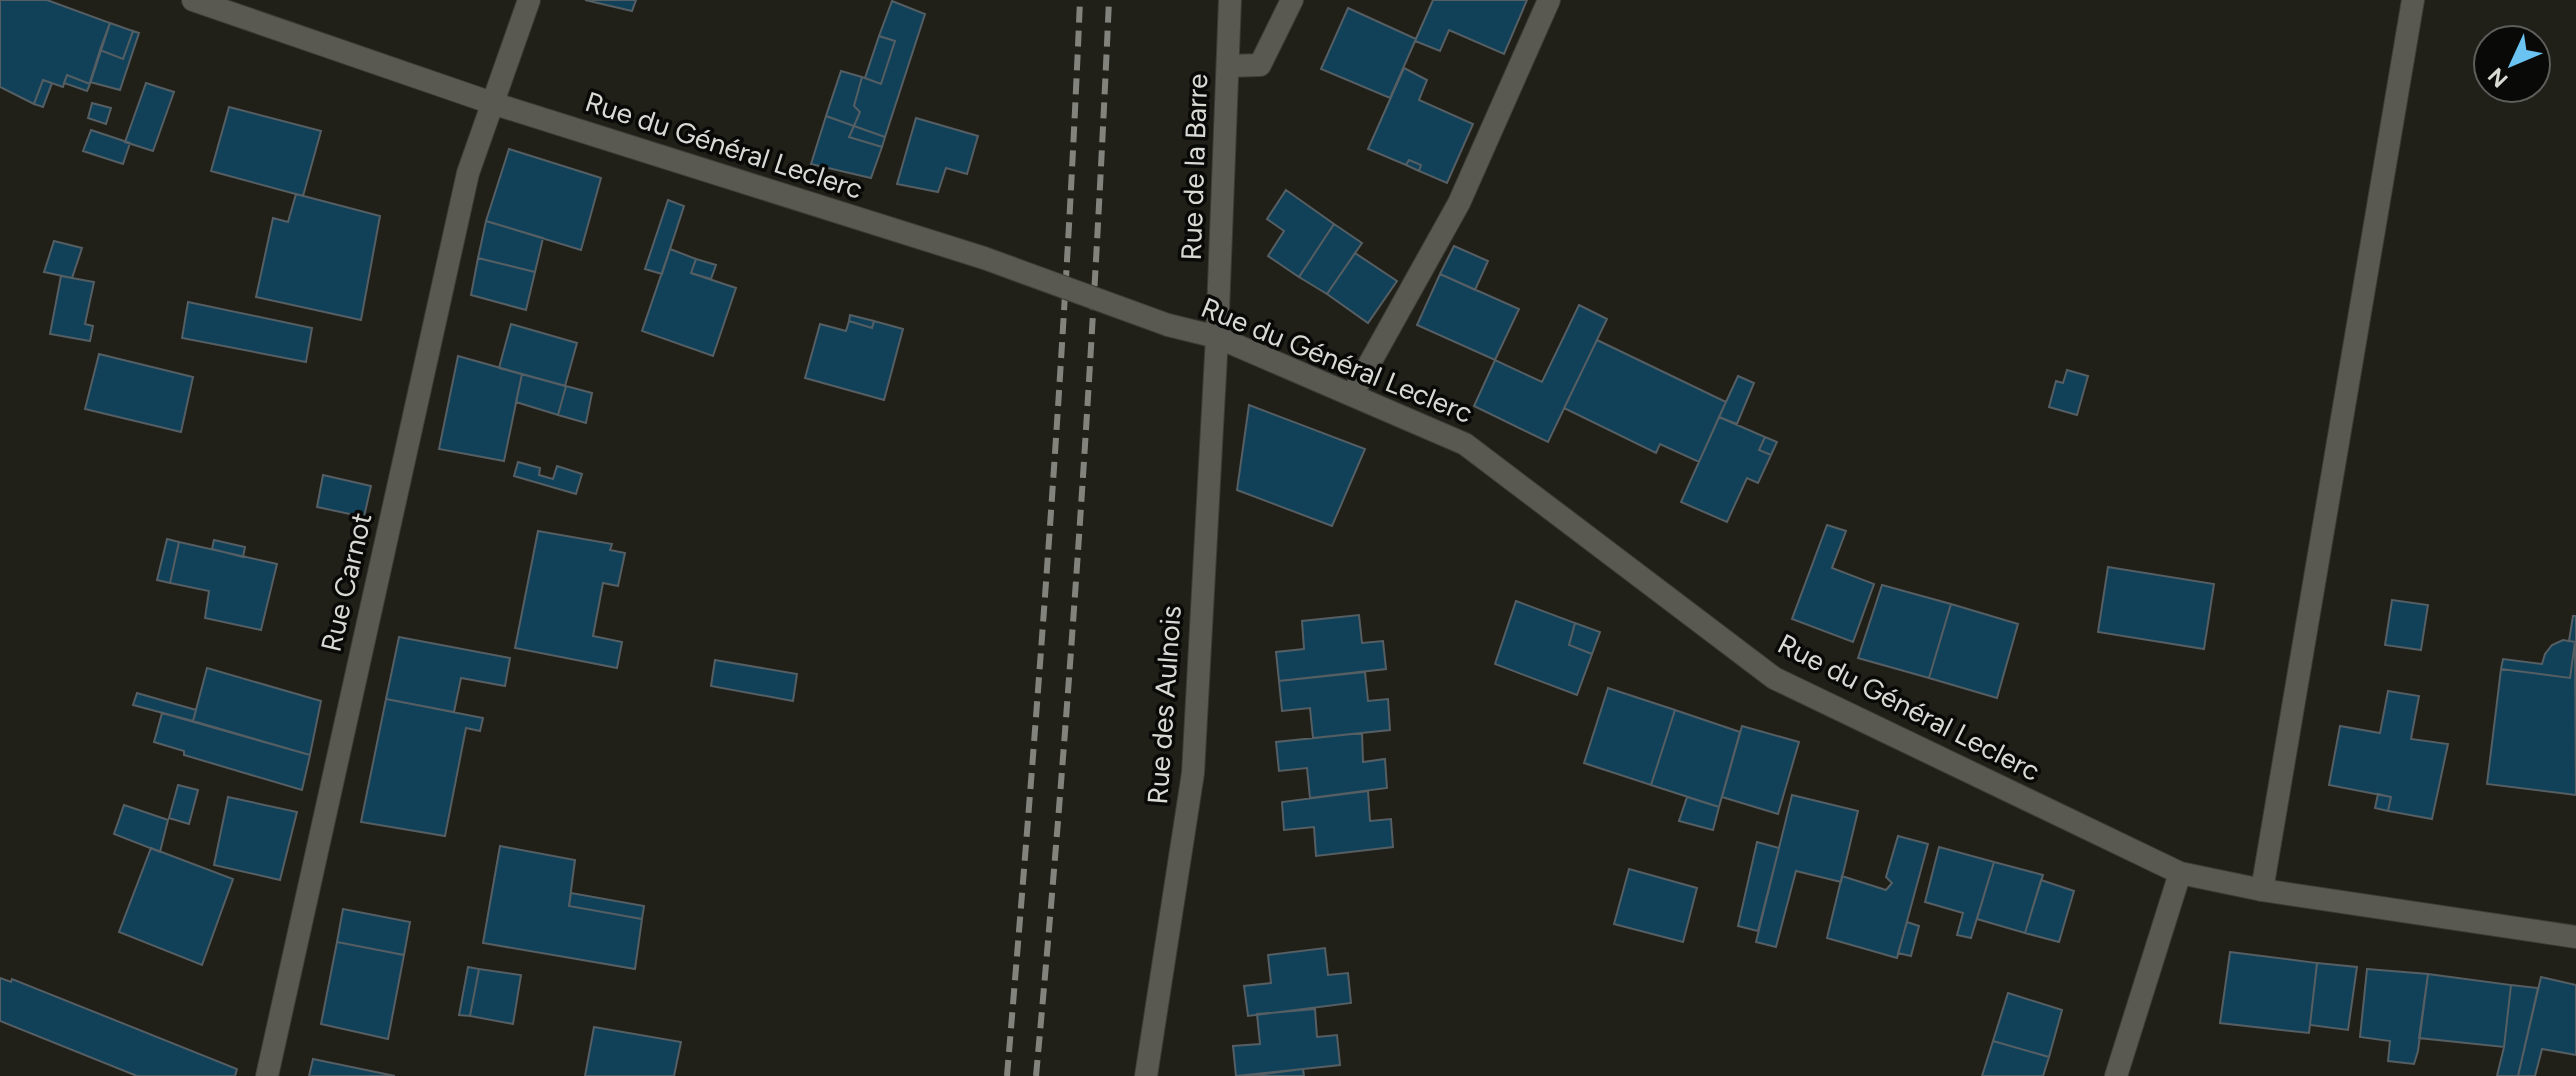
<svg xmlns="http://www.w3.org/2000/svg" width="2576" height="1076" font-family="Figtree,sans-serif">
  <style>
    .building { fill: #114158; stroke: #555e63; stroke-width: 2 }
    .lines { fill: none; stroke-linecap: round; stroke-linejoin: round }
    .service-casing { stroke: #3b3c36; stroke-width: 24 }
    .minor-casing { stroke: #3b3c36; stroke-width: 24 }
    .service { stroke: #595951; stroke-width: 22 }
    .minor { stroke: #595951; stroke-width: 22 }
    .rail { stroke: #83837d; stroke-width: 6; stroke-dasharray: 16 8; stroke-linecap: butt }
    .minor-bridge-casing { stroke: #3b3c36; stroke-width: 24; stroke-linecap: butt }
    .minor-bridge { stroke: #595951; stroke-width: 22 }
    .labels { text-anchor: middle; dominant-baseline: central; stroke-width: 7; stroke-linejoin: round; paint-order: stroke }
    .street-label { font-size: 28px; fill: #dadad5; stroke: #090907 }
  </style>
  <rect width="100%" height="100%" fill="#202019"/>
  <!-- building -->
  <path class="building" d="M0,0H47L110,23L90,84L67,75L63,87L43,80L34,104L0,87Z
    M585,0H636L632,11Z
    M1433,0H1527L1504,54L1449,30L1440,51L1415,41Z
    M892,1L925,14L885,137L854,126L860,112L854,106L862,77L881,84L895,41L879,36Z
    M1348,8L1416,39L1390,98L1321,69Z
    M110,23L133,31L123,59L100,50Z
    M133,31L139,33L120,90L90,82L100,50L123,59Z
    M879,36L895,41L881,84L865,78Z
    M1404,68L1427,80L1419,100L1473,124L1447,183L1419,171L1421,165L1409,160L1406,165L1368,149Z
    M841,71L862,77L854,106L860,112L854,126L826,116Z
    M67,75L90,84L87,91L64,83Z
    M43,80L52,83L43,107L34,104Z
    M146,83L174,92L153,151L125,142Z
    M92,103L111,108L106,124L88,118Z
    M229,107L321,131L303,196L211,171Z
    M826,116L854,126L849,137L882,147L871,178L811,164Z
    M916,118L978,136L967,174L946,168L938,192L897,184Z
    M854,126L885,137L882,147L849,137Z
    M91,130L130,143L123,164L83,151Z
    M509,149L601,178L581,250L486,221Z
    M1409,160L1421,165L1419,171L1406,165Z
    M1286,190L1334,224L1299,277L1268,256L1284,231L1267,219Z
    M296,194L380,216L361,320L256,297L273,218L288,222Z
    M668,200L684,206L662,274L645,269Z
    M486,221L543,238L535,272L478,258Z
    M1334,224L1362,243L1327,294L1299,277Z
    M54,241L82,248L72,278L44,272Z
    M1454,246L1488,261L1475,290L1440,274Z
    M670,249L696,259L691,273L736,288L713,356L642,331Z
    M1355,253L1397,281L1368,323L1327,294Z
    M478,258L535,272L526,310L471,295Z
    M696,259L716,265L711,279L691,273Z
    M1440,274L1519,309L1495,360L1417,325Z
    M61,276L94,282L85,324L93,326L90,341L50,334Z
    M188,302L312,328L306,362L182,338Z
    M1579,305L1607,319L1548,442L1474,406L1495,360L1542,382Z
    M850,315L874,321L872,328L849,321Z
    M849,321L872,328L874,321L903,329L884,400L805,378L820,324L846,331Z
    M511,324L577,343L565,386L499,368Z
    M1597,340L1726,402L1699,462L1660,444L1656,453L1564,408Z
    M99,354L193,377L181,432L85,409Z
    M458,356L522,374L504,461L439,449Z
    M2067,370L2088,376L2077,415L2049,407L2056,381L2063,383Z
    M522,374L566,386L558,415L516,402Z
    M1738,376L1754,383L1737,424L1719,417Z
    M566,386L592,393L586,423L558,415Z
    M1249,405L1365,449L1332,526L1237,490Z
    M1719,417L1765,437L1759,450L1771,455L1758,483L1747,478L1727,522L1681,502Z
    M1765,437L1777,442L1771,455L1759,450Z
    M518,462L540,468L539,475L553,479L557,466L582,474L576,494L514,476Z
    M323,475L371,486L364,517L317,507Z
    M1827,525L1846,531L1832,568L1874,584L1853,642L1792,619Z
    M538,531L612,544L610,550L625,553L618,586L603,583L593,636L622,642L617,668L515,648Z
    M167,539L179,542L170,583L157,580Z
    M214,540L245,547L243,557L212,549Z
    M179,542L277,564L261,630L205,618L209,591L170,583Z
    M2108,567L2214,584L2204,649L2098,632Z
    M1882,585L1951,604L1929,678L1858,658Z
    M2392,600L2428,605L2421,650L2385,645Z
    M1516,601L1575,623L1569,645L1592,654L1577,695L1495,664Z
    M1951,604L2018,624L1997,698L1929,678Z
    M1359,615L1362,643L1383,641L1386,669L1279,681L1276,652L1304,649L1302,621Z
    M2573,616H2576V642L2569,641Z
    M1575,623L1600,632L1592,654L1569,645Z
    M399,637L510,658L505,686L461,678L454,712L386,699Z
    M2563,640L2575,642L2570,678L2501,669L2503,659L2542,664L2545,654L2552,645Z
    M2575,642L2576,795L2487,784L2501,669L2570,678Z
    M715,660L797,674L793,701L711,686Z
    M207,668L321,701L310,755L193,721Z
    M1365,672L1368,701L1388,699L1390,730L1313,738L1310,708L1282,711L1279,681Z
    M1608,688L1675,710L1651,785L1584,763Z
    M2388,691L2419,696L2411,739L2448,744L2432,819L2388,811L2391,797L2329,785L2340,726L2380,733Z
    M137,693L196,710L193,721L133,705Z
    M386,699L483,718L480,731L466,728L445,836L361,822Z
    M1675,710L1740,732L1719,807L1651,785Z
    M162,713L310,755L302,790L184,755V751L154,742Z
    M1742,726L1799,742L1778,814L1722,797Z
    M1362,733L1363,762L1385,759L1387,788L1310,798L1307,768L1279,771L1276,742Z
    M178,785L198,790L189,824L169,818Z
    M1368,791L1370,821L1391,819L1393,847L1316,856L1314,827L1284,830L1282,802Z
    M2378,794L2391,797L2388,811L2375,808Z
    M1792,795L1858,811L1841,882L1796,871L1776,947L1756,942Z
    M228,797L297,812L280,880L214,865Z
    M1687,797L1719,807L1713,830L1679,821Z
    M124,805L168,820L160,852L114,834Z
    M1898,836L1928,844L1897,958L1827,938L1842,876L1886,890L1892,883L1886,877Z
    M1757,842L1779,848L1758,931L1738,926Z
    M500,846L575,860L569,906L642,919L635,969L483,943Z
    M1939,847L1994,862L1971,938L1957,935L1963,913L1925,902Z
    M151,848L233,879L202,965L119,932Z
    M1994,862L2043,875L2025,933L1977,919Z
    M1629,869L1697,888L1683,942L1614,924Z
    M2041,880L2074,891L2059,942L2025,933Z
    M571,893L644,906L642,919L569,906Z
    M343,909L410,922L404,955L337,942Z
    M1907,922L1919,926L1911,956L1898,953Z
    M337,942L404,955L388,1039L321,1024Z
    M1325,948L1328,975L1348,973L1351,1003L1248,1016L1244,986L1271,983L1268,955Z
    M2230,952L2317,963L2309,1033L2220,1023Z
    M2317,963L2357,967L2348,1030L2310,1025Z
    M468,967L479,969L470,1016L459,1015Z
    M479,969L521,975L513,1024L470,1016Z
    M2367,969L2428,974L2418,1051L2414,1064L2388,1061L2390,1041L2360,1037Z
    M2428,974L2511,985L2504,1047L2419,1038Z
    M2541,977L2576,985V1055L2542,1049L2535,1076H2518Z
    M0,978L11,982L12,979L237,1069L235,1076H137L0,1021Z
    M2511,985L2538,988L2518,1076H2497L2504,1047Z
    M2008,993L2062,1010L2049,1057L1993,1041Z
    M1315,1009L1317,1037L1337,1035L1340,1065L1236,1076L1233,1046L1260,1044L1257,1014Z
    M594,1027L681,1042L674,1076H585Z
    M1993,1041L2049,1057L2043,1076H1982Z
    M313,1059L395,1076H309Z
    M1303,1069L1304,1076H1247Z"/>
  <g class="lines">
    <!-- service casing -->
    <g class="service-casing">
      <path id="service" d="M1228,66L1260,65L1292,0
        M1352,395L1459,203L1549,0
        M2262,890L2413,0"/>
    </g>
    <!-- minor casing -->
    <g class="minor-casing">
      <path id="minor" d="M193,0L492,103L984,258
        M1168,325L1217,337L1465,444L1774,678L2180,873L2262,890L2576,937
        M267,1076L468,173L529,0
        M1146,1076L1193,773L1217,337L1230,0
        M2116,1076L2180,873"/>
    </g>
    <!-- service -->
    <use href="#service" class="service"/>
    <!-- minor -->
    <use href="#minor" class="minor"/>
    <!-- rail -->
    <path class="rail" d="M1007,1076C1037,718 1065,359 1080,0
      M1036,1076C1069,718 1093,359 1109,0"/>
    <!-- minor-bridge casing -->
    <g class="minor-bridge-casing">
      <path id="minor-bridge" d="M984,258L1168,325"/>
    </g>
    <!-- minor-bridge -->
    <use href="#minor-bridge" class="minor-bridge"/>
  </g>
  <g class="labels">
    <!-- street labels -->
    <g class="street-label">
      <text transform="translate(724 145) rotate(18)">Rue du Général Leclerc</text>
      <text transform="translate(1194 167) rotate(-88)">Rue de la Barre</text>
      <text transform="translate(1337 360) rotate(22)">Rue du Général Leclerc</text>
      <text transform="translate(346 582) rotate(-77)">Rue Carnot</text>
      <text transform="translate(1164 705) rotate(-86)">Rue des Aulnois</text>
      <text transform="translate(1909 707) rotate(27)">Rue du Général Leclerc</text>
    </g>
  </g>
  <!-- north arrow -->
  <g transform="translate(2512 64) rotate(226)"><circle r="38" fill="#090907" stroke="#5d5d59" stroke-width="2"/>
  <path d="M0-6L14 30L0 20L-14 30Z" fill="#6bc3f2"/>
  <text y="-12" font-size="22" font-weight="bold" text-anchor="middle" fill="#dadad5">N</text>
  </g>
</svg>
